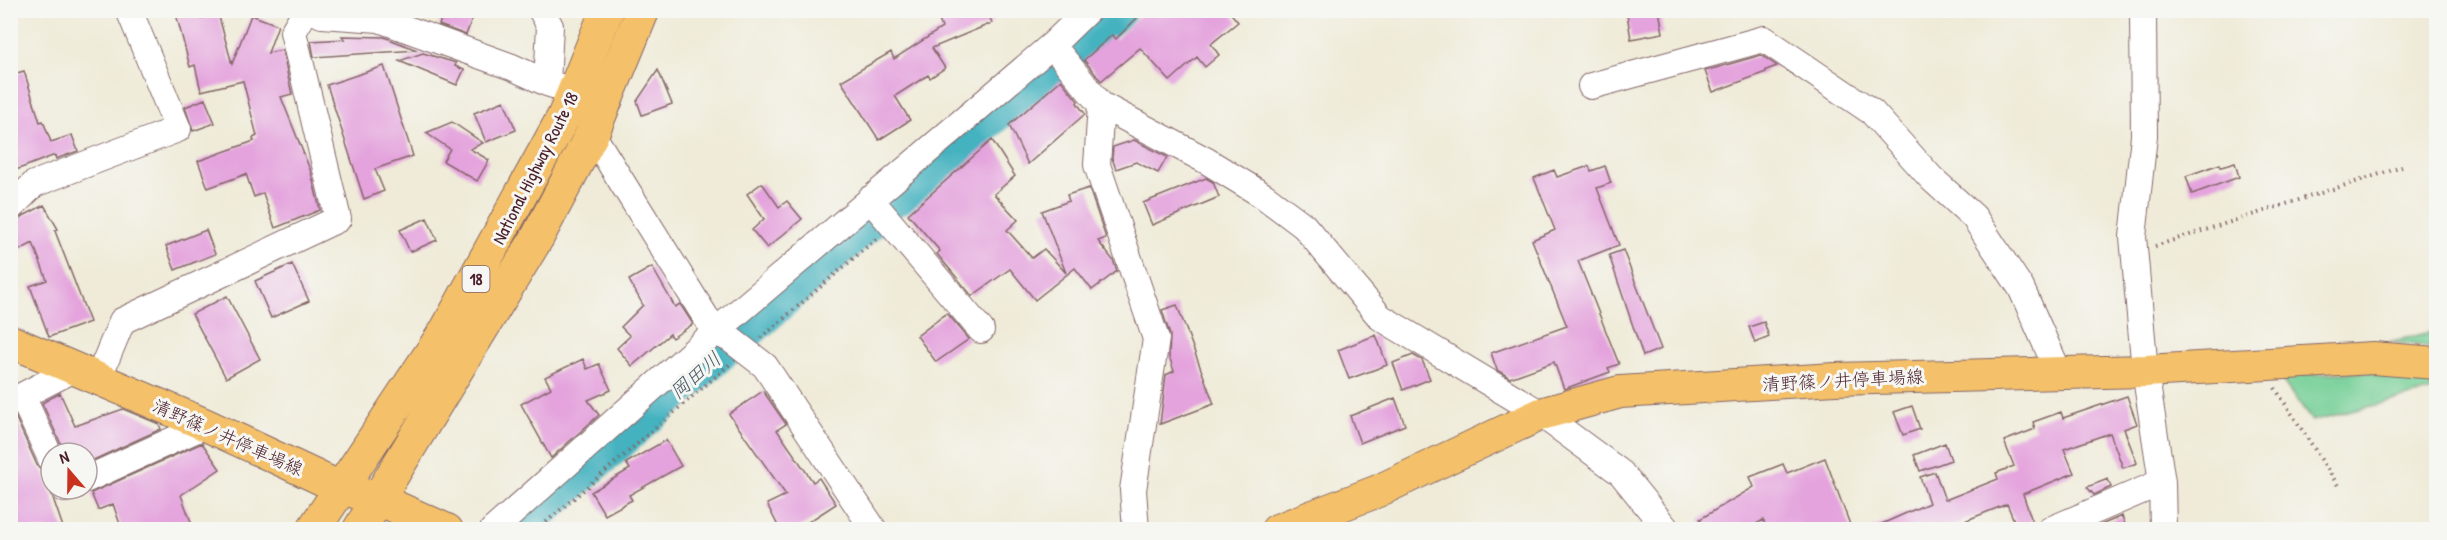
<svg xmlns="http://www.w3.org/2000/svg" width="2447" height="540" font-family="'Patrick Hand','Klee One',sans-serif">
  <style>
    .green { fill: #75cf96; stroke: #607760; stroke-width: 1.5 }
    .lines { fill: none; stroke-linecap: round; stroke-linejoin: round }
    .stream { stroke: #44b2c0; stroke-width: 6 }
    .river { stroke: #44b2c0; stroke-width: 36 }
    .building { fill: #e4a3dd }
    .minor-casing { stroke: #846668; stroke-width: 28 }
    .major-casing { stroke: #846668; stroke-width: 34 }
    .highway-casing { stroke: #846668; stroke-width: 35 }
    .path { stroke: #846668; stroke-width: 4; stroke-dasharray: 1.5 4.5; stroke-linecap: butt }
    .minor { stroke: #fff; stroke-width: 26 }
    .major { stroke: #f4c16a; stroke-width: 32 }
    .highway { stroke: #f4c16a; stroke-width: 33 }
    .labels { text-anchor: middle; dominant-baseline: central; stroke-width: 6; stroke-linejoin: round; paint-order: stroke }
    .shield { fill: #f6f6f2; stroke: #7e6067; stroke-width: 1.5 }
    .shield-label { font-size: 16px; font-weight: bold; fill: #4a1f2b }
    .street-label { font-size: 18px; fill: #4a1f2b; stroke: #f6f6f2 }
    .water-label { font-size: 20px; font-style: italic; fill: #485a67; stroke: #f6f6f2 }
  </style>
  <rect width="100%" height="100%" fill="#f6f6f2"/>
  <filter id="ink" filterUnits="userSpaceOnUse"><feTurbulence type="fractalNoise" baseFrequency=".0167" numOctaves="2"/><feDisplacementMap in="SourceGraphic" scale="12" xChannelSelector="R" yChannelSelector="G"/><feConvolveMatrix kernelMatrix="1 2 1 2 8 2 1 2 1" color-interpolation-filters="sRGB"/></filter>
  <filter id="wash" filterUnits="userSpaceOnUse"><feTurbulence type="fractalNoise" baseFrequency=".008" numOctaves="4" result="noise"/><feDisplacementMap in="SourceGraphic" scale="24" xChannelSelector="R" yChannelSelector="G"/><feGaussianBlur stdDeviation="1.35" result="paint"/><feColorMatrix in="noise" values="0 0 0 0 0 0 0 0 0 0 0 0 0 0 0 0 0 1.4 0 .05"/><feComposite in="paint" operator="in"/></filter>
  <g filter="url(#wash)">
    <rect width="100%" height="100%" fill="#efebd8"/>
    <!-- green -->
    <path class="green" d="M2436,331V347L2389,342Z
      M2396,371L2436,374V393L2432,391L2312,421L2278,375Z"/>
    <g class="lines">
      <!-- stream -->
      <path class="stream" d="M287,10L289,11"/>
      <!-- river -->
      <path class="river" d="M897,198L1119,10
        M519,530L725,349L740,338L871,221"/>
    </g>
    <g id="blocks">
      <!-- building -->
      <path class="building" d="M175,10H198L200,19L218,13L232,64L251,15L278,25L268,53L282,50L292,94L281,97L311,172L320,210L275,228L263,193L254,197L246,174L208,188L198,161L254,141L253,138L257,136L243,81L201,91L195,65L190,67Z
        M444,10L472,19L466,35L439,25Z
        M935,10H987L992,23L932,48L945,68L930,78L928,75L895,96L910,120L879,140L841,81L891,52L894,59L942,28Z
        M1145,10H1228L1238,22L1211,44L1219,55L1205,67L1197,57L1170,81L1140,48L1101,81L1084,60L1112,35L1116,39Z
        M1647,10H1659L1663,33L1631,39L1627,14Z
        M342,36L384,37L417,50L314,57L311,41L345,39Z
        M423,53L456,63L455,66L464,70L457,85L399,61Z
        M1761,55L1777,66L1766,70V72L1713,92L1705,71Z
        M384,66L413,156L375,169L384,191L364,199L327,85Z
        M658,70L672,104L642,115L637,101Z
        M24,71L40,122L43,121L51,142L72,135L78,151L56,159L55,155L16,170L10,155V75Z
        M1061,80L1078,101L1077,103L1085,114L1028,164L1009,125Z
        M205,99L215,123L193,131L185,107Z
        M504,101L516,130L486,142L474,113Z
        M452,122L483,143L470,149L489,160L477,181L443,161L450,149L426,133Z
        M992,140L1015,176L994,194L1018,220L1007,230L1032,258L1044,249L1066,273L1042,211L1069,201L1067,195L1089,188L1106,238L1098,241L1113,260L1117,271L1092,290L1075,268L1035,300L1010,269L972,296L937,254L940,251L908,214Z
        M1134,140L1167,157L1158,173L1136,162L1116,169L1112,158L1113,147Z
        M2235,163L2239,177L2192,194L2186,176L2220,164L2221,167Z
        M1589,166L1591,171L1605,166L1611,183L1597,188L1619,245L1578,261L1619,364L1608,368L1610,372L1564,389L1554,362L1510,378L1497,370L1491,353L1567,326L1532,240L1555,230L1534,178L1554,170L1557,177Z
        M1206,178L1213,182L1219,197L1152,225L1143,203Z
        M762,183L779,207L787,201L802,219L767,248L752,230L764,219L747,194Z
        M44,205L58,229L55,231L90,322L49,337L30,286L47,280L33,243L10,255V223Z
        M427,218L437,240L410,252L400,230Z
        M206,230L215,254L175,270L166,246Z
        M1623,250L1661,349L1643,356L1609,255Z
        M292,264L309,301L271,318L255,281Z
        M652,267L675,307L680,304L693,324L672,338L670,334L632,366L617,348L630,336L621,327L643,305L629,280Z
        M227,296L260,359L226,378L192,314Z
        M1177,305L1214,404L1160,424L1166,375L1174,371L1169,356L1170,335L1162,310Z
        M947,313L969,339L936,362L917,336Z
        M1764,322L1769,337L1755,343L1749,327Z
        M1376,335L1387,365L1349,379L1338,350Z
        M1413,355L1422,360L1430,379L1403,390L1393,363Z
        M583,359L587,369L599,364L611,390L588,400L599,415L551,458L521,404L551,388L545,377Z
        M763,391L786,424L777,430L813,482L819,478L836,504L796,530H780L767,504L786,495L729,414Z
        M60,393L75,426L123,409L159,424L161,429L87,463V453H65L42,403Z
        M2127,396L2137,424L2124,429L2137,463L2123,468L2110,433L2064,449L2074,473L2023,494L2035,530H2018L2007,504L1952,526L1953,530H1868L1929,503L1920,477L1935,472L1945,500L1998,479L1996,473L2014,466L2004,441L2035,429L2033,422L2061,412L2063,418Z
        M1395,398L1405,425L1360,443L1350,416Z
        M1912,406L1920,429L1903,435L1894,412Z
        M15,416L37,465L44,472L64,530H10V417Z
        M666,440L681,466L629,495L632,500L605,515L591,492L630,469L626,463Z
        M202,443L220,469L181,495L194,530H122L113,504L98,510L91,493Z
        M1945,443L1951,460L1920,471L1914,455Z
        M1825,458L1852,530H1768L1763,520L1746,530H1706L1700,519L1754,487L1750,477L1783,464L1787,473Z
        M2108,479L2111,487L2094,495L2087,487Z
        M2122,516L2127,530H2089Z"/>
    </g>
  </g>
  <g filter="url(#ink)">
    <use href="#blocks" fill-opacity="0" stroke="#846668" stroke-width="1.5"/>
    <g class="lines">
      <!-- minor casing -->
      <g class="minor-casing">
        <path id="minor" d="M312,10L322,15L379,19L512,67L547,83
          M541,10L550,26L547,83L560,87
          M2143,10L2144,136L2133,237L2145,371L2162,482L2163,530
          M1052,45L1101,105L1207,161L1264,196L1304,226L1380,317L1541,414L1621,473L1667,530
          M1591,86L1764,39L1872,112L1932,179L1974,217L2021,288L2058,371
          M1101,105L1097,165L1156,339L1133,490L1136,530
          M592,134L715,332L730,339L765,366L874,530
          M870,199L981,330
          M10,208L34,184L178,129L129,10
          M98,379L122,321L338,219L293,32L306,10
          M22,396L51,459
          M10,402L74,369
          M87,479L206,425
          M65,489H66
          M493,530L715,332L1052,45L1088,10
          M2050,530L2162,482"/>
      </g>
      <!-- major casing -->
      <g class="major-casing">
        <path id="major" d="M10,341L206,425L341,488L378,499L447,530
          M1277,530L1378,491L1541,414L1620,392L1835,379L2145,371L2373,358L2436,363"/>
      </g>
      <!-- highway casing -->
      <g class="highway-casing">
        <path id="highway" d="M313,530L447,329L564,116L607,10
          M359,530L537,238L592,134L643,10"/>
      </g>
      <!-- path -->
      <path class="path" d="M2155,246L2402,167
        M761,338L876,239
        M2275,388L2339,487
        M537,530L730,364"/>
      <!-- minor -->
      <use href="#minor" class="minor"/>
      <!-- major -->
      <use href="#major" class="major"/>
      <!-- highway -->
      <use href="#highway" class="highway"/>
    </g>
  </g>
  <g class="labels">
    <!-- shield labels -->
    <rect class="shield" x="462.5" y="266" width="27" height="26" rx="4.5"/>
    <g class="shield-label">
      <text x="476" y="279">18</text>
    </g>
    <!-- street labels -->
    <g class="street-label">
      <text transform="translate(535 168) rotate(-63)">National Highway Route 18</text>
      <text transform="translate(1843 380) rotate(-3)">清野篠ノ井停車場線</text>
      <text transform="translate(228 437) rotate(24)">清野篠ノ井停車場線</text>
    </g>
    <!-- water labels -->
    <g class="water-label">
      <text transform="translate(695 375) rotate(-41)">岡田川</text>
    </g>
  </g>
  <!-- margin -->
  <rect width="2447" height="540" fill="none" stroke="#f6f6f2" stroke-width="36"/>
  <!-- north arrow -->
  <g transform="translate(69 471) rotate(340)"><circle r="28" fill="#f6f6f2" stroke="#b1a0a2" stroke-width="1.5"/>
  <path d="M0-4.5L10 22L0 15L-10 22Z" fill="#c8321e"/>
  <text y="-9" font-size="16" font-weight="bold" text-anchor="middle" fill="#4a1f2b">N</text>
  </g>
</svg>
